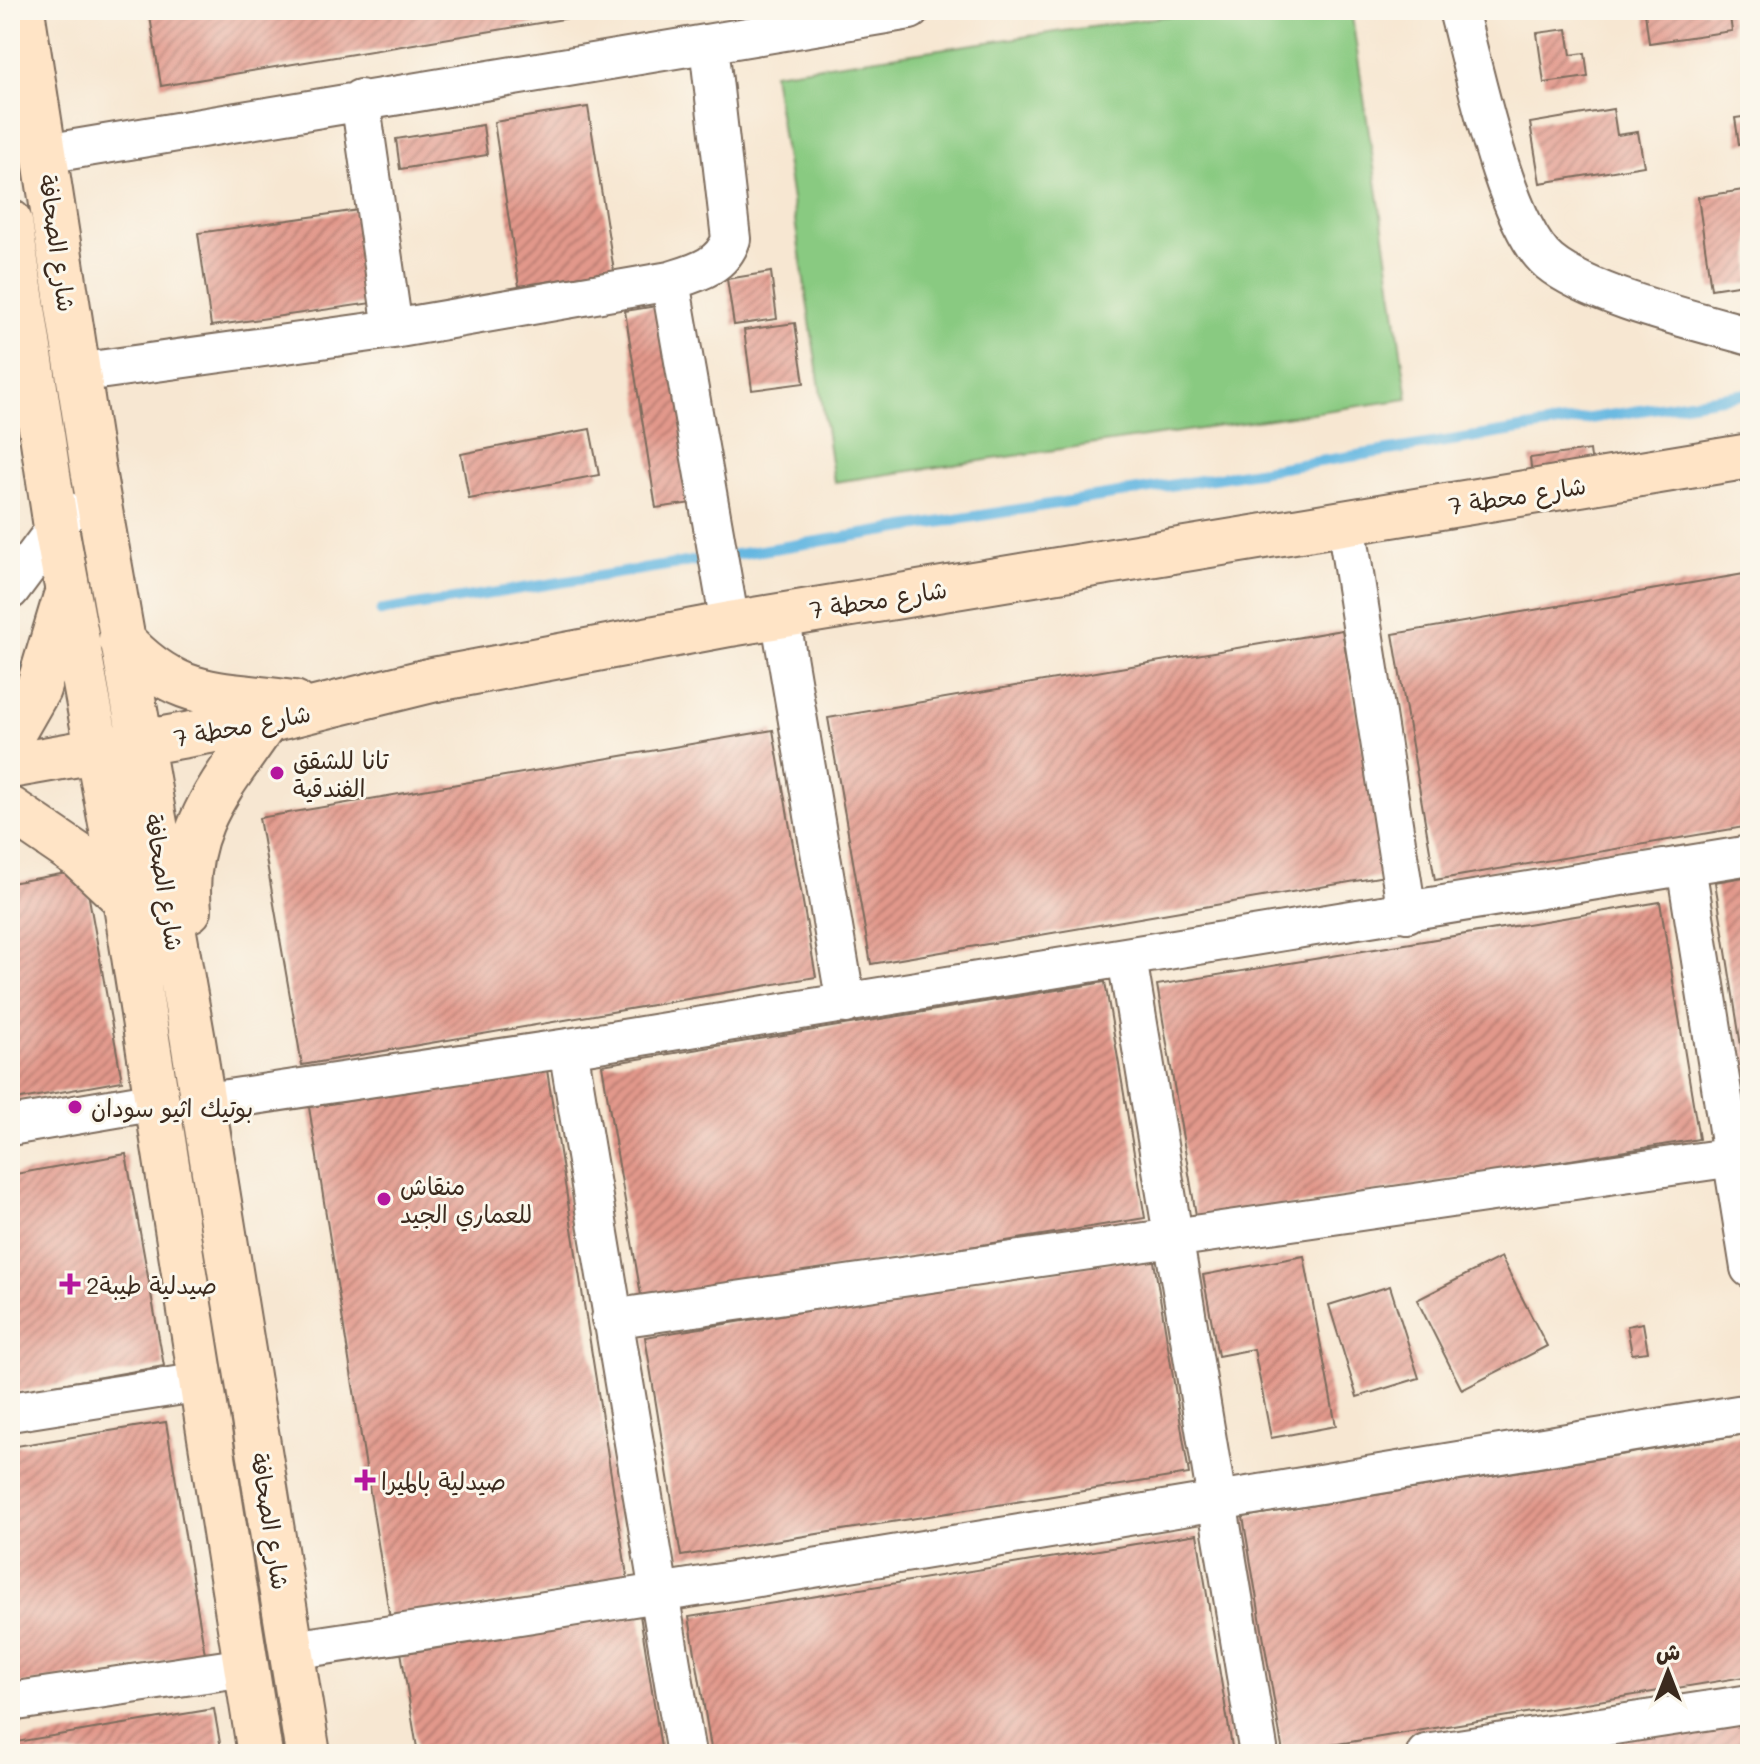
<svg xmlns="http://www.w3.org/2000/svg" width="1760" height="1764" font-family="Mali,'Playpen Sans Arabic',sans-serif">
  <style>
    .park { fill: #89ca81; stroke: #627a50; stroke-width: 2 }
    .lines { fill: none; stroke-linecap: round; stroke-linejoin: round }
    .stream { stroke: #65b7e1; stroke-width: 11 }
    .building { fill: url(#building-hatch) }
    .street-casing { stroke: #7d6c5d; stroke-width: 42 }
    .secondary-casing { stroke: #7d6c5d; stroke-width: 48 }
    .street { stroke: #fff; stroke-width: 38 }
    .secondary { stroke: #ffe4c6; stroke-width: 44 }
    .poi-dot { fill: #b5179e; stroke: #fbf7ec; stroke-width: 3 }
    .labels { text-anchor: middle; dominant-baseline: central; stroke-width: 6; stroke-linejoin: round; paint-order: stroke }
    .street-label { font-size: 24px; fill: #3b2a1e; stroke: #fbf7ec }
    .poi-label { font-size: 24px; fill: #3b2a1e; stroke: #fbf7ec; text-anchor: start }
  </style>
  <defs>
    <pattern id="building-hatch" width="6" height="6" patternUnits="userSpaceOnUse" patternTransform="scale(2)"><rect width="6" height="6" fill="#e2988b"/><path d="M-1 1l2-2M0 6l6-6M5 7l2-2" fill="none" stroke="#b87c71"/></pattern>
  </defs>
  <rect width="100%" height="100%" fill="#fbf7ec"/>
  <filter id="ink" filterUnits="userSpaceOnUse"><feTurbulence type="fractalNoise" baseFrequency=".0125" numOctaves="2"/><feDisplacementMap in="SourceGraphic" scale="16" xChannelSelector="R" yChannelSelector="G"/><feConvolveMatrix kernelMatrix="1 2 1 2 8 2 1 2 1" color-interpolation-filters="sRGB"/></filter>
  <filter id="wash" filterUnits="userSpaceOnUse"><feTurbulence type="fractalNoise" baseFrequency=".006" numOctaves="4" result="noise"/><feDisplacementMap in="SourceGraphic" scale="32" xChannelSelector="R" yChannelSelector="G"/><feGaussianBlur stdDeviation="1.8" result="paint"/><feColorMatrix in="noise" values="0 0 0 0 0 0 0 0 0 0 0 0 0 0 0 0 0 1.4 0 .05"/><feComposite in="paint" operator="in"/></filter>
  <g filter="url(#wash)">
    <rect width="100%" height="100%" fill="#f7e7d2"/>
    <!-- park -->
    <path class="park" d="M1209,10H1351L1408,399L834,482L773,73Z"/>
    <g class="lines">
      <!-- stream -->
      <path class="stream" d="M381,611L1750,393
        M10,670L33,667"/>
    </g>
    <g id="blocks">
      <!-- building -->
      <path class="building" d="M149,10H606V12L161,86Z
        M1668,10H1729L1732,31L1649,43L1645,13Z
        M1567,29L1571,55L1585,53L1588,77L1544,83L1537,33Z
        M588,107L614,271L519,286L494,122Z
        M1613,109L1617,135L1638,132L1644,166L1540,183L1530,123Z
        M1750,116V142L1739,144L1735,118Z
        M483,125L487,155L400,169L396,139Z
        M1750,189V283L1711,289L1698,197Z
        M359,210L372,303L211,326L198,233Z
        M771,272L777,319L734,325L727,279Z
        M669,304L700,502L656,508L625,311Z
        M795,323L804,383L752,390L744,330Z
        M590,429L599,475L469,499L461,454Z
        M1590,450L1592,466L1532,475L1530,458Z
        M1750,573V826L1435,880L1393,634Z
        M1342,630L1385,876L871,964L828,718Z
        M773,730L816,977L302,1065L259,818Z
        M84,870L122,1081L10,1101V883Z
        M1750,876V1090H1748L1715,882Z
        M1660,902L1699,1139L1197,1221L1157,985Z
        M1105,982L1145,1218L642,1301L602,1065Z
        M547,1070L628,1582L390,1619L309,1107Z
        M126,1154L164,1366L10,1393V1175Z
        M1153,1255L1189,1474L681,1556L645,1337Z
        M1304,1256L1336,1426L1271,1438L1254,1349L1218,1356L1203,1275Z
        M1501,1257L1547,1346L1462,1390L1417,1300Z
        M1390,1286L1419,1378L1357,1397L1329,1305Z
        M1643,1323L1648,1352L1632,1354L1627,1326Z
        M166,1422L205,1654L10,1686V1447Z
        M1746,1434L1750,1458V1676L1283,1753L1243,1517Z
        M1197,1534L1233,1753L712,1754L689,1617Z
        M640,1615L662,1754H418L401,1652Z
        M214,1709L222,1754H10V1743Z
        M1750,1717V1754H1538Z"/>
    </g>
  </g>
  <g filter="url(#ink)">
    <use href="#blocks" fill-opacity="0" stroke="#7d6c5d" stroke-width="2"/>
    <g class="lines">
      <!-- street casing -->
      <g class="street-casing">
        <path id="street" d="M1458,10C1474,69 1505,225 1549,262C1590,296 1697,321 1750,336
          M709,45L731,239C722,267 695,273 670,281L730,624
          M360,99L393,329
          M45,154L910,10
          M77,373L393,329L670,281
          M1346,523L1407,913
          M10,590L68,512
          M780,615L846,1004
          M1686,866L1750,1268
          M1127,958L1259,1754
          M568,1048L686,1754
          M201,1103L568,1048L1750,855
          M10,1126L157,1101
          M611,1319L1734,1157
          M10,1412L202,1382
          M292,1650C779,1577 1264,1492 1750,1413
          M10,1702L246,1667
          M1426,1754L1750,1704"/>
      </g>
      <!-- secondary casing -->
      <g class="secondary-casing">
        <path id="secondary" d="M22,10L94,476L192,1035L308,1754
          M10,222L56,527L125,899L260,1754
          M121,639C178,701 216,692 294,703
          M10,738L38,689L65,599
          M10,766L266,721L432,680L730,624L1750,456
          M10,809L79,856L125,899
          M189,910C181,827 222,786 266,721"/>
      </g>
      <!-- street -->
      <use href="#street" class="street"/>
      <!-- secondary -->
      <use href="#secondary" class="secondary"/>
    </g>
  </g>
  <!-- markers -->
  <g class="poi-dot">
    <circle cx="277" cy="773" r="8"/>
    <circle cx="75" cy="1107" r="8"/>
    <circle cx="384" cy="1199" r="8"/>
    <path d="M66 1272h8v8h8v8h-8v8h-8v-8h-8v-8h8z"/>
    <path d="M361 1468h8v8h8v8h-8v8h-8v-8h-8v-8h8z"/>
  </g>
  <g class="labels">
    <!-- street labels -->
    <g class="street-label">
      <text transform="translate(58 243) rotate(82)">شارع الصحافة</text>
      <text transform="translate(1517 495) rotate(-9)">شارع محطة 7</text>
      <text transform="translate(878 599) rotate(-9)">شارع محطة 7</text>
      <text transform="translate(242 725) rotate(-11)">شارع محطة 7</text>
      <text transform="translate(165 882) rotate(81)">شارع الصحافة</text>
      <text transform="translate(271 1521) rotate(81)">شارع الصحافة</text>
    </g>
    <!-- poi labels -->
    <g class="poi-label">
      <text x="293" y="759">تانا للشقق<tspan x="293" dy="28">الفندقية</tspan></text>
      <text x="91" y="1107">بوتيك اثيو سودان</text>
      <text x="400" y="1185">منقاش<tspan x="400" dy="28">للعماري الجيد</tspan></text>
      <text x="86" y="1284">صيدلية طيبة2</text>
      <text x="381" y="1480">صيدلية بالميرا</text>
    </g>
  </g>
  <!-- margin -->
  <rect width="1760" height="1764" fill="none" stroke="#fbf7ec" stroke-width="40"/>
  <!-- north arrow -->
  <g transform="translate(1668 1672)" stroke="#fbf7ec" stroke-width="6" paint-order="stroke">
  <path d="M0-6L14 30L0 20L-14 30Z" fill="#3b2a1e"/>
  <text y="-12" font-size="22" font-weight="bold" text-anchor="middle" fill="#3b2a1e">ش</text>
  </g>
</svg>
